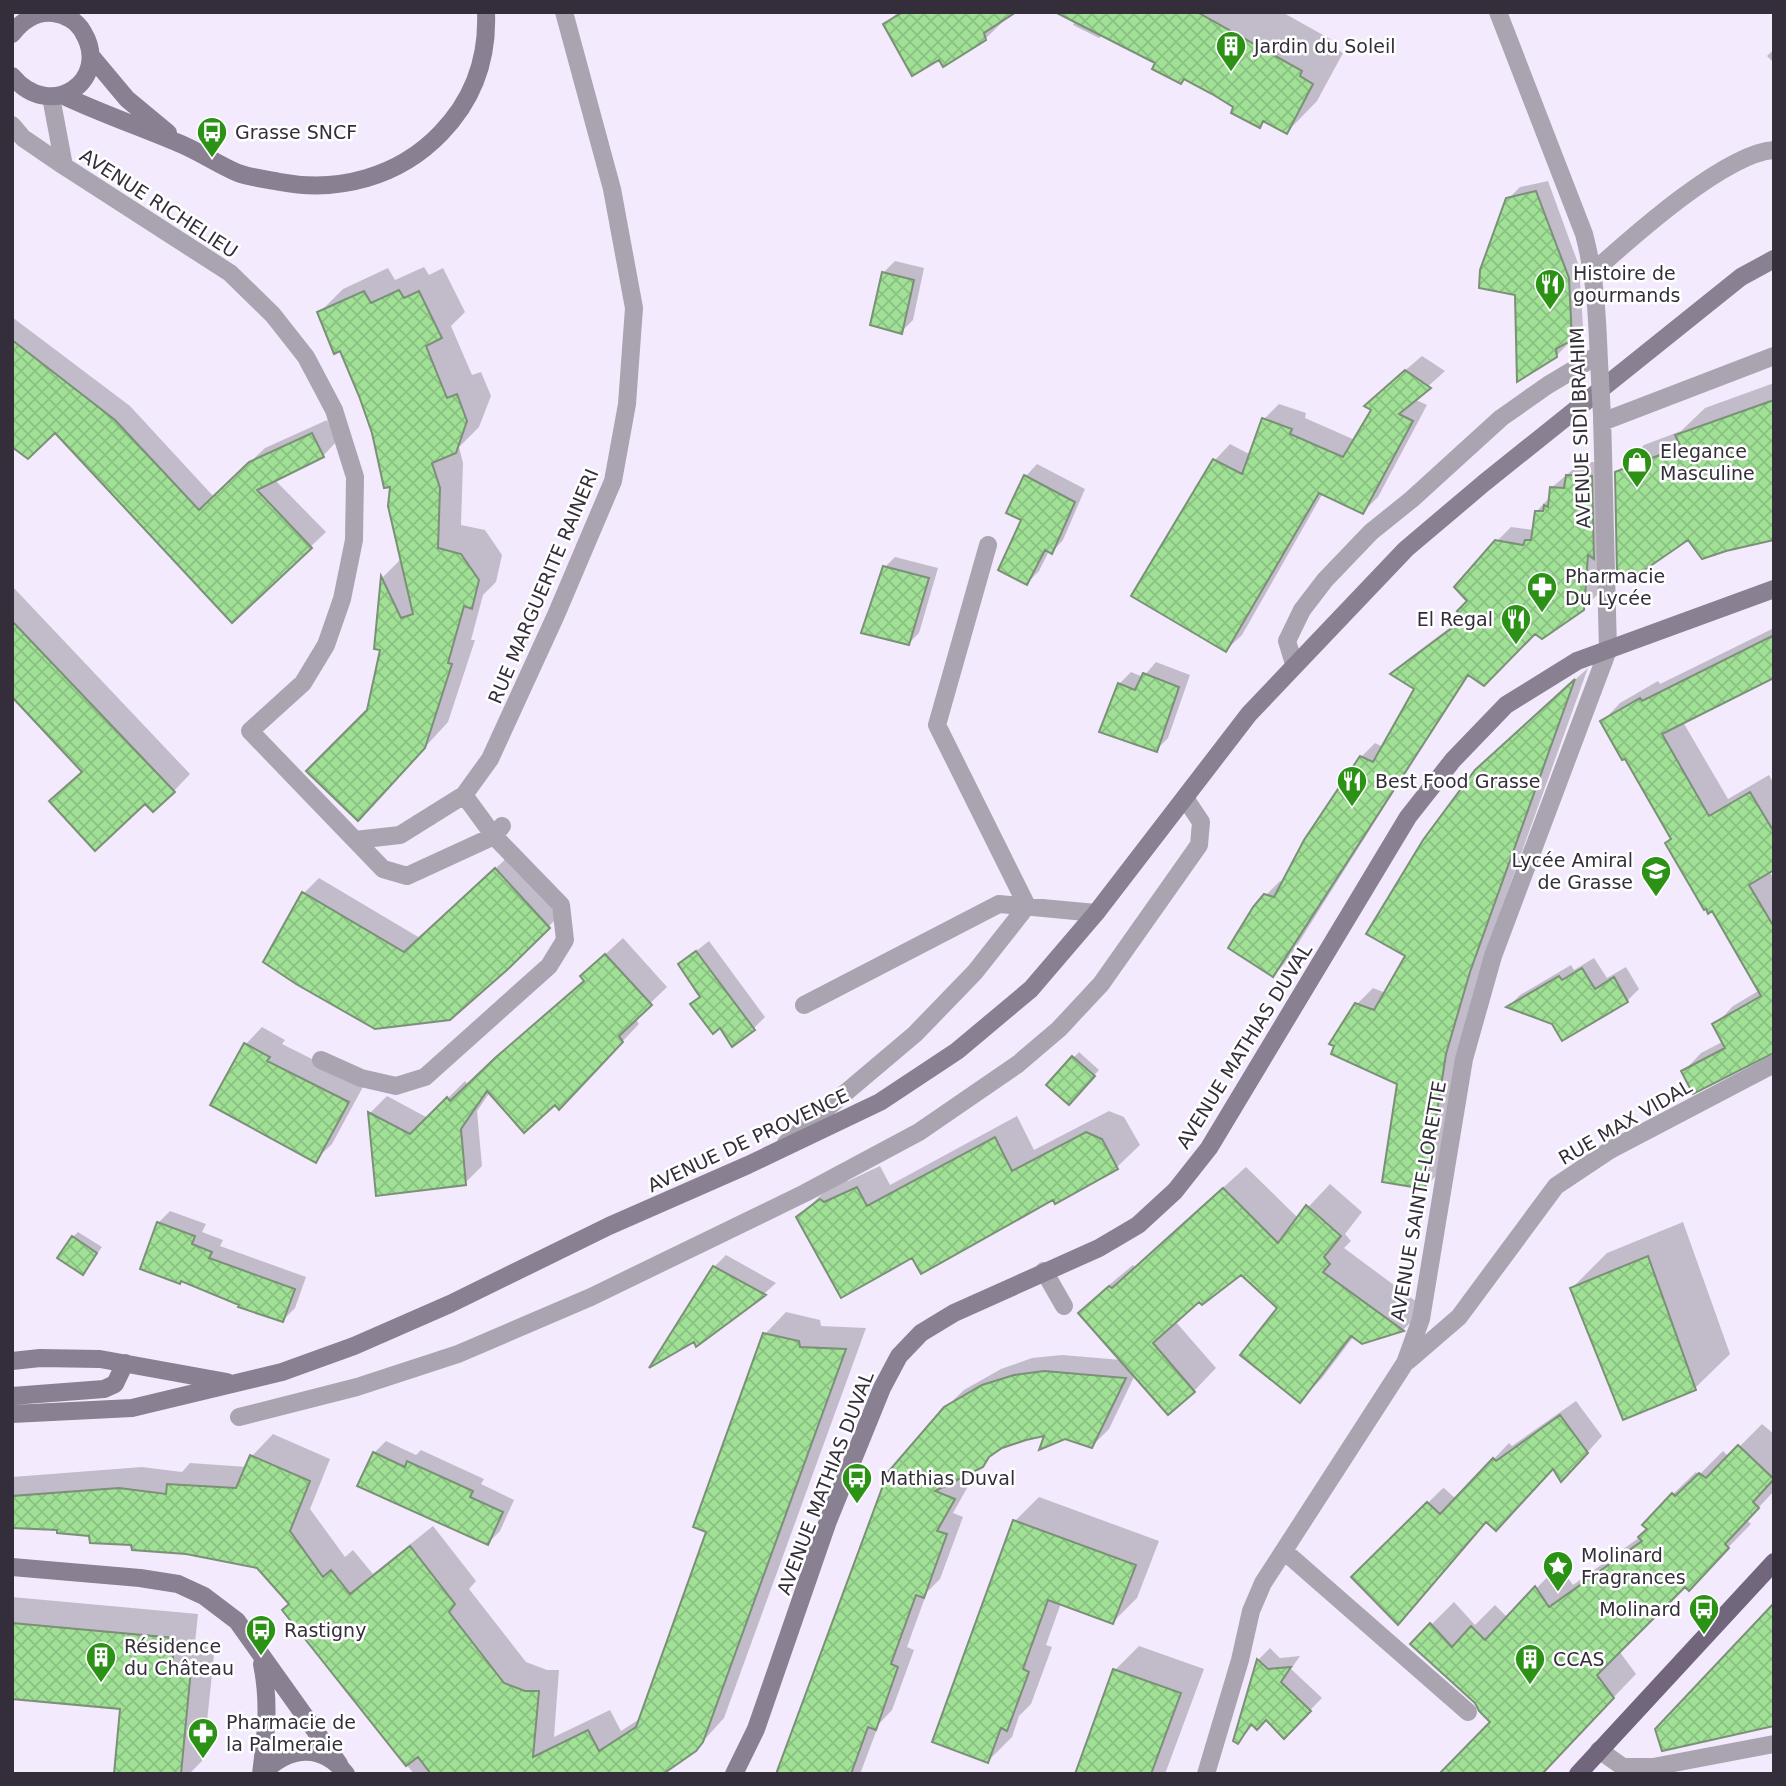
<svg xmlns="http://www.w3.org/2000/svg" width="1786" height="1786" font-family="'DejaVu Sans',sans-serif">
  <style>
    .shadow { fill: #0003 }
    .building { fill: url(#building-cross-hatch); stroke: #7b9077; stroke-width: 2 }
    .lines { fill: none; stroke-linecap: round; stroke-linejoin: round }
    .street { stroke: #aaa4b1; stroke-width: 18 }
    .secondary { stroke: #898092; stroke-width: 18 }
    .primary { stroke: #71667c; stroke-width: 18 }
    .street-bridge { stroke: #aaa4b1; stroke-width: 18 }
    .labels { text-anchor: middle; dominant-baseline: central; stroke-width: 5; stroke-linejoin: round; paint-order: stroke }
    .poi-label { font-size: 19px; fill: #332e39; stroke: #fff; text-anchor: start }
    .street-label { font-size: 19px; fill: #332e39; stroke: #fff }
  </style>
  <defs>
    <pattern id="building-cross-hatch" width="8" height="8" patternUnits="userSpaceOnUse" patternTransform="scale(1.75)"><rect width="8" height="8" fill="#a0e196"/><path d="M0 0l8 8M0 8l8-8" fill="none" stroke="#8ac182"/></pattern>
  </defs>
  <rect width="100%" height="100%" fill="#f3ebfd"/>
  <!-- shadow -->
  <path class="shadow" d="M898,12H1013L985,39L940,58L885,25Z
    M1062,12H1282L1332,40L1330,45L1343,53L1317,101L1287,132L1265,120L1259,126L1235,106L1103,35L1099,38L1073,25L1076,20Z
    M1774,49V63L1767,56Z
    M1548,181L1579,266L1583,326L1567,340L1568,344L1556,356L1517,293L1508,199L1520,187Z
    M895,261L924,268L913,320L901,332L883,273Z
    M424,267L429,275L443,268L465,312L451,326L472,375L481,372L491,396L479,427L459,447L463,463L461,525L485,530L502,555L496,582L483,595L471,640H475L448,722L382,794L369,710L382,649L376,648L383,577L402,558L392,485L341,349L319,313L343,289L388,268L395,280Z
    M12,317L130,406L214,497L265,448L327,420L337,441L323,456L275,480L326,532L232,621L55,431L12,445Z
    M1422,356L1445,371L1414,399L1427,405L1378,497L1363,512L1323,493L1242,635L1226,650L1133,595L1215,460L1230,444L1251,455L1264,419L1279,404L1306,413L1305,418L1355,440L1382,390Z
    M1774,383V538H1688L1617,473L1644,445L1681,431L1705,408Z
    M1582,462H1606L1598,594L1583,609L1535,632L1468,674L1287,961L1273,975L1266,895L1280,881L1284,882L1361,757L1375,743L1383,747L1416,688L1393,674L1407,660L1464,617L1496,542L1511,527L1534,530L1536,512L1550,497L1551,488Z
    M1037,464L1085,489L1063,540L1052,552L1049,551L1039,571L1027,583L1023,520L1026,476Z
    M895,557L938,568L919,633L909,643L885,567Z
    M12,586L190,774L174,791L145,802L83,771L12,695Z
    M1774,628V676L1683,722L1728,799L1769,775L1774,784V868L1769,871L1774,879V1051L1683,1072L1701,1053L1724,1041L1715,1025L1733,1006L1760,990L1626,756L1602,722L1620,703L1658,681L1660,684Z
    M1156,662L1190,675L1168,738L1156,750L1119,684L1131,672L1143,677Z
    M1588,668L1485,954L1440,1172L1424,1188L1399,1083L1357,1004L1373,988L1386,993L1408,956L1494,754Z
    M511,854L563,912L506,969L449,1019L304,893L319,878L420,938Z
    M623,938L667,987L635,1018L639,1024L576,1090L555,1102L490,1092L477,1111L482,1166L465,1183L378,1194L370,1113L387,1096L428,1118L465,1081L468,1085L515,1041L585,980L599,960Z
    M709,941L765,1017L754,1028L692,1004L701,996L680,964Z
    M1594,958L1607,978L1626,967L1639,989L1627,1001L1563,1038L1553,1022L1509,1006L1520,995L1571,965L1574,970Z
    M262,1027L285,1040L282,1044L364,1085L332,1144L315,1160L213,1104L246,1044Z
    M1079,1052L1099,1070L1069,1103L1048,1085Z
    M1109,1111L1124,1117L1140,1145L1117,1167L1056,1201L1054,1197L913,1256L798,1217L821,1195L844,1178L848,1181L880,1166L890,1185L1017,1116L1034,1150Z
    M1246,1167L1298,1218L1330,1184L1362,1212L1345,1234L1351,1241L1344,1248L1425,1308L1403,1330L1362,1342L1354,1336L1322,1378L1300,1401L1279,1308L1241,1272L1200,1300L1175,1321L1216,1368L1194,1391L1135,1375L1109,1429L1092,1446L1047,1433L998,1449L982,1465L959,1477L971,1481L953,1513L963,1517L940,1579L927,1592L907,1647L914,1650L892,1710L879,1724L860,1774H778L945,1408L964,1390L1001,1369L1032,1358L1062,1355L1122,1360L1081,1313L1103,1290L1133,1265L1135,1267Z
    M170,1211L206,1224L202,1232L223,1240L220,1246L306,1277L295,1308L283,1320L158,1223Z
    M1683,1222L1730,1354L1695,1388L1624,1418L1572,1288L1607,1253Z
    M78,1232L102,1247L83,1273L73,1237Z
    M726,1255L776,1283L764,1294L697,1344L714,1267Z
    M786,1312L820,1320L821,1326L866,1328L724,1718L695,1750L660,1774H414L284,1610L290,1603L258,1567L59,1529L12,1526V1477L142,1467L182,1472L190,1463L247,1467L252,1456L273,1434L330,1459L310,1509L345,1557L353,1550L373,1574L433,1526L476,1581L469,1589L526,1662L547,1670H559L554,1737L610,1710L621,1731L641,1718L709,1531L765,1334Z
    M1576,1401L1602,1436L1577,1464L1553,1467L1487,1520L1398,1622L1353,1577L1442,1489L1444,1488L1456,1499L1509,1443L1512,1446Z
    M1762,1424L1774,1434V1491L1747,1520L1751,1524L1711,1565L1685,1584L1619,1651L1636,1674L1565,1748L1492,1722L1477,1702L1413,1643L1454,1602L1475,1625L1495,1605L1508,1618L1559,1565L1573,1585L1640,1537L1673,1494L1696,1472L1699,1475L1723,1451L1729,1457Z
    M386,1441L416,1455L421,1450L484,1479L481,1484L514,1500L500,1531L488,1543L374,1453Z
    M1039,1497L1159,1541L1137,1598L1113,1622L1061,1603L1046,1645L1052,1647L1031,1704L1019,1716L1012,1737L988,1761L1015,1521Z
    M12,1597L198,1614L195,1643L215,1645L203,1760L189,1774H116L122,1707L12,1697Z
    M1139,1646L1204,1669L1165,1774H1077L1115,1670Z
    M1270,1648L1280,1658L1300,1656L1291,1669L1322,1698L1284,1737L1266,1718L1254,1724L1238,1742L1235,1740L1259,1659Z"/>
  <!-- building -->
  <path class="building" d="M903,12H1016L984,33L986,40L943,67L939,60L912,76L883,24Z
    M1055,12H1197L1302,71L1300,76L1313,84L1287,134L1263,121L1260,128L1231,113L1233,107L1212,94L1184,79L1181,84L1152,69L1155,63Z
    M1536,191L1569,278L1572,340L1556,349L1557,357L1517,382L1515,295L1479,288L1480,270L1506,198Z
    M882,272L914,280L902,334L870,325Z
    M399,290L404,298L419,291L442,338L426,346L447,398L457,394L467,421L456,453L432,463L440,488L438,548L461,554L479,580L472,609L464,606L448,663L452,664L425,748L358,821L306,771L367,710L380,650L374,649L381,576L401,618L413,614L388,506L390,487L384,488L372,433L359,396L340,351L334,354L317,312L364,291L371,303Z
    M12,340L115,420L199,510L249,462L312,433L324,457L257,490L312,548L232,623L55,433L28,459L12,447Z
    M1405,370L1431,388L1399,414L1413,421L1363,514L1319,493L1226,652L1131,596L1213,459L1242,474L1262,418L1292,429L1290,434L1343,457L1371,410L1364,406Z
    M1774,400V540L1726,551L1702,559L1688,540L1627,582L1617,575L1615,472L1681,447L1675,435Z
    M1024,475L1075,502L1052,554L1045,550L1027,585L998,570L1021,520L1006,513Z
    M1566,475L1592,476L1594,559L1588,555L1584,610L1542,639L1535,634L1484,686L1468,675L1273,977L1228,948L1253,907L1264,894L1274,897L1304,840L1360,756L1373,762L1414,689L1390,674L1464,619L1457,611L1467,601L1454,587L1495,540L1523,545L1525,540H1531L1535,511H1543L1544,505L1548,507L1550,487L1564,488Z
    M883,566L929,578L909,645L861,633Z
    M12,621L175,792L153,812L145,804L95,851L49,801L82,772L12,697Z
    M1774,635V678L1662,734L1709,816L1750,792L1774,832V870L1749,885L1774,927V1053L1693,1094L1681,1071L1725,1048L1712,1024L1761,996L1712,911L1708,914L1706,909L1704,910L1665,843L1671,839L1625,759L1622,760L1600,721L1640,698L1642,701Z
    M1143,673L1179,687L1157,752L1099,732L1118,683L1135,690Z
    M1575,679L1470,972L1446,1054L1425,1189L1382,1182L1397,1084L1331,1054L1334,1046L1329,1044L1355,1003L1374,1010L1405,956L1366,934L1423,840L1475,770Z
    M495,868L550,928L507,970L450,1020L375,1029L296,984L263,962L302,892L404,952Z
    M696,951L755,1030L732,1047L720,1028L713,1034L690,1004L700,997L678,964Z
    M605,954L652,1005L619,1036L623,1042L559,1110L555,1105L524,1133L487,1091L461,1129L466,1185L376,1196L368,1112L410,1134L447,1097L450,1101L495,1058L584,981L580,976Z
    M1582,968L1595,989L1614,977L1628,1002L1562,1041L1552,1024L1506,1007L1559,976L1562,980Z
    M244,1043L270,1057L267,1061L349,1102L316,1163L210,1105Z
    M1072,1056L1095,1076L1069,1105L1046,1085Z
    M1086,1132L1102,1139L1118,1169L1055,1204L1053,1200L921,1274L912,1258L841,1298L796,1217L820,1199L824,1202L857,1187L867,1206L995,1137L1012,1171Z
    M1223,1188L1278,1243L1306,1205L1341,1236L1324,1257L1330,1264L1323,1272L1404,1331L1362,1344L1351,1336L1300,1403L1240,1355L1277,1308L1241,1275L1202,1305L1199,1302L1153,1343L1195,1392L1168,1415L1078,1313L1109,1286L1112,1288Z
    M157,1222L195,1236L192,1244L212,1252L209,1258L295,1289L283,1322L238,1307L239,1305L181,1281L180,1284L140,1269Z
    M72,1236L97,1253L83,1275L57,1258Z
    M1648,1256L1696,1390L1623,1420L1570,1288Z
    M713,1266L766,1295L696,1347L694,1342L649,1368Z
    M763,1333L799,1341L800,1347L846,1349L703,1742L696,1751L663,1774H431L418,1757L406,1766L282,1610L289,1604L257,1568L186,1554L132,1550L131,1545L90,1543L89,1536L57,1533V1530L12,1528V1496L119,1488L166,1494L167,1484L236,1488L250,1455L310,1481L290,1531L323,1577L331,1570L350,1594L410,1546L455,1604L449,1612L504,1683L525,1691H539L533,1757L588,1730L599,1751L636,1727L706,1532L693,1527Z
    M1044,1371L1126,1378L1092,1448L1065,1439L1039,1450L1044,1436L1026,1440L1002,1448L989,1457L983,1467L935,1491L955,1499L937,1531L947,1534L924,1598L916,1595L891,1664L898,1667L876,1730L868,1727L851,1774H776L888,1472L944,1407L982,1385L1014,1375Z
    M1560,1415L1588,1453L1561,1482L1553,1469L1496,1531L1486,1522L1398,1625L1351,1577L1427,1502L1440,1514L1493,1458L1496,1461Z
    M1738,1445L1774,1479L1753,1502L1759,1508L1725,1544L1729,1548L1689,1591L1685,1587L1597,1675L1614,1698L1542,1774H1439L1490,1722L1479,1711L1475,1703L1410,1644L1430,1623L1452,1647L1471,1626L1485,1640L1535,1586L1549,1607L1642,1541L1638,1537L1647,1529L1642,1525L1672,1493L1675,1496L1699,1473L1706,1478Z
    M373,1452L405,1467L407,1461L473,1491L470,1497L503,1512L488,1545L357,1486Z
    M1013,1520L1136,1565L1113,1624L1048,1600L1023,1669L1029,1672L1007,1731L1001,1728L988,1763L932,1742Z
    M1774,1603V1726L1662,1751L1655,1729Z
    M12,1623L175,1638L172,1667L191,1669L181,1774H114L120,1709L12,1699Z
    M1257,1659L1268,1669L1291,1667L1281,1682L1311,1711L1284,1739L1266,1720L1257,1730L1251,1724L1238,1744L1233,1741Z
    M1113,1669L1181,1693L1151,1774H1075Z"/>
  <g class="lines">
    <!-- street -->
    <path class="street" d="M1498,12L1584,234C1596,280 1597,314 1599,362
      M51,97L64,166
      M12,125L23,138L64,166L230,273L273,315L306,357L334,410L355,477L354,540L342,599L326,645L303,683L250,731L355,840L400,835L464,795L490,759L556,615L613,481L627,404L634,308L612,189L564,12
      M1593,272C1631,238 1725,153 1774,150
      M1602,422L1774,356
      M988,545L937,725L1027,906
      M1294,664L1287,641L1302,610L1325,580L1371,532L1412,499L1501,418L1548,385L1598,355
      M355,840L383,869L407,876L494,836L502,826
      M804,1005L999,904L1096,913
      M321,1060L361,1078L396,1086L425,1077L549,966L565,940L561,905L494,836L464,795
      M786,1143L915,1034L975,972L1027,906
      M1044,1271L1064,1306
      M1408,1361L1459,1317L1556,1186L1610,1150L1774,1064
      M239,1417L357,1387L458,1354L591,1297L805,1193L919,1132L1018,1064L1059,1029L1101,984L1199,845L1201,822L1185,798
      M1284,1551L1468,1712
      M1599,1750L1623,1767H1653L1774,1744
      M1206,1774L1240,1660L1251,1611L1263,1583L1405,1363L1421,1319L1464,1059L1493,956L1608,650L1602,415"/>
    <!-- secondary -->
    <path class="secondary" d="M12,34C22,21 35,11 53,13C65,14 77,21 83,32C112,80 51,123 12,76
      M91,56L127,99L168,133
      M62,95C100,113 138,126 176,142C197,150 217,164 238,173C252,178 265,179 280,182C338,193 399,177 441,133C473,100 488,59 486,12
      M12,1361L40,1358L100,1359L227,1382
      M12,1396L104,1389L115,1384L125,1363
      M12,1414L132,1408L282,1372L354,1346L450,1304L609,1226L748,1165L880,1102L957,1051L1031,989L1096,913L1249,714L1406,549L1484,483L1741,277L1774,259
      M12,1567L140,1578L178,1584L204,1596L237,1621L339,1764
      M261,1774C266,1734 270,1704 262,1664
      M262,1774C288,1747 321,1742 346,1774
      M734,1774L756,1729L828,1521L882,1388L899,1356L921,1333L954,1313L1099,1248L1138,1225L1175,1191L1209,1148L1408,817L1453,760L1506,705L1577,661L1774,589"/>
    <!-- primary -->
    <path class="primary" d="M1578,1774L1774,1562"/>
    <!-- street-bridge -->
    <path class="street-bridge" d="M1599,362L1602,415"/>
  </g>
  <!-- icons -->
  <defs>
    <g id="building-pin" transform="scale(1.575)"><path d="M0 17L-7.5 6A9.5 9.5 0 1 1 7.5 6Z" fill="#2b9216" stroke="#fff"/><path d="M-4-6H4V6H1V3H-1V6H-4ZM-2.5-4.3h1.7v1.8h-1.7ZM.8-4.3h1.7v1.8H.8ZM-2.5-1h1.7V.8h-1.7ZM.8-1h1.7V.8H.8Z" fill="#fff"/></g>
    <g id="bus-pin" transform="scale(1.575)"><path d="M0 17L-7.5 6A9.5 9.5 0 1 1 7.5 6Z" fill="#2b9216" stroke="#fff"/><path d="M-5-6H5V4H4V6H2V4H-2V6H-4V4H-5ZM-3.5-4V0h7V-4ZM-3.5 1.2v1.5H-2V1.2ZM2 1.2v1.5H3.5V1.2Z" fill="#fff"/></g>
    <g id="restaurant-pin" transform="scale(1.575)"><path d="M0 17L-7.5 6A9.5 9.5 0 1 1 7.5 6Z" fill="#2b9216" stroke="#fff"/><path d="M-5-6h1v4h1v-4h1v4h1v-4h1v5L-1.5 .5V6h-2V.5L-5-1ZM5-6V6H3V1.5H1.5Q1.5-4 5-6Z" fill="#fff"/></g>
    <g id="shop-pin" transform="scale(1.575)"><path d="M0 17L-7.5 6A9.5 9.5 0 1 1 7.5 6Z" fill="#2b9216" stroke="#fff"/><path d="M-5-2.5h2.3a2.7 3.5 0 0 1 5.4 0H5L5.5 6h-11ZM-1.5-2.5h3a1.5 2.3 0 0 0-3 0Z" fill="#fff"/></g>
    <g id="pharmacy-pin" transform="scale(1.575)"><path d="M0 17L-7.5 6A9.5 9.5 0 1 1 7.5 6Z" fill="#2b9216" stroke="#fff"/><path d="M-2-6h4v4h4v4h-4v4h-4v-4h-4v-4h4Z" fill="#fff"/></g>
    <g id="school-pin" transform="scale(1.575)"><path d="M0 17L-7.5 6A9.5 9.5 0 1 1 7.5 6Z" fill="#2b9216" stroke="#fff"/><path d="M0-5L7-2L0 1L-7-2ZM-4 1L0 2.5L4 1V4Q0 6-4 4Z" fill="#fff"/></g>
    <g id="sight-pin" transform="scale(1.575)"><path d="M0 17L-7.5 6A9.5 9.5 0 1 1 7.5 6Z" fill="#2b9216" stroke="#fff"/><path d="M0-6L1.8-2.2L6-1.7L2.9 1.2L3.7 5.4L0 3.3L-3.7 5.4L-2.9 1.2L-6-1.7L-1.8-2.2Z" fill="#fff"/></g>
  </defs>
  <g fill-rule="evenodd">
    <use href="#building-pin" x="1231" y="46"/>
    <use href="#bus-pin" x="212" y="132"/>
    <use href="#restaurant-pin" x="1550" y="284"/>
    <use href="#shop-pin" x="1637" y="462"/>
    <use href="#pharmacy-pin" x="1542" y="587"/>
    <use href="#restaurant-pin" x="1516" y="619"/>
    <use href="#restaurant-pin" x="1352" y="781"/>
    <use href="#school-pin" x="1656" y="871"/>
    <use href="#bus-pin" x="857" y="1478"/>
    <use href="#sight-pin" x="1558" y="1566"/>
    <use href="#bus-pin" x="1704" y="1609"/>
    <use href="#bus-pin" x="261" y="1630"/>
    <use href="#building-pin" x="101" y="1657"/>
    <use href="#building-pin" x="1530" y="1659"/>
    <use href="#pharmacy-pin" x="203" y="1733"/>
  </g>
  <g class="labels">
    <!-- poi labels -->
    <g class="poi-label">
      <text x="1254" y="46">Jardin du Soleil</text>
      <text x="235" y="132">Grasse SNCF</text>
      <text x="1573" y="273">Histoire de<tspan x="1573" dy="22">gourmands</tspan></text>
      <text x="1660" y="451">Elegance<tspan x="1660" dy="22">Masculine</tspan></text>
      <text x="1565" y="576">Pharmacie<tspan x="1565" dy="22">Du Lycée</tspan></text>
      <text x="1493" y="619" text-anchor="end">El Regal</text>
      <text x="1375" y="781">Best Food Grasse</text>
      <text x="1633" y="860" text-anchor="end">Lycée Amiral<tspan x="1633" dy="22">de Grasse</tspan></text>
      <text x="880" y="1478">Mathias Duval</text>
      <text x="1581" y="1555">Molinard<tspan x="1581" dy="22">Fragrances</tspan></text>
      <text x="1681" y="1609" text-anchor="end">Molinard</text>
      <text x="284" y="1630">Rastigny</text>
      <text x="124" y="1646">Résidence<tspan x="124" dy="22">du Château</tspan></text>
      <text x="1553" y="1659">CCAS</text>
      <text x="226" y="1722">Pharmacie de<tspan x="226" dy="22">la Palmeraie</tspan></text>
    </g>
    <!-- street labels -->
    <g class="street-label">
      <text transform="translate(159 203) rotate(33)">AVENUE RICHELIEU</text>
      <text transform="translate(1580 428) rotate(-92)">AVENUE SIDI BRAHIM</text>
      <text transform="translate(543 586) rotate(-67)">RUE MARGUERITE RAINERI</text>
      <text transform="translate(1244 1046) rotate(-58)">AVENUE MATHIAS DUVAL</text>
      <text transform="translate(1625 1122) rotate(-30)">RUE MAX VIDAL</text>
      <text transform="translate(748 1140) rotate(-25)">AVENUE DE PROVENCE</text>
      <text transform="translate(1418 1201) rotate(-80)">AVENUE SAINTE-LORETTE</text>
      <text transform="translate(825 1483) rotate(-69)">AVENUE MATHIAS DUVAL</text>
    </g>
  </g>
  <!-- border -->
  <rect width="1786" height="1786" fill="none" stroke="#332e39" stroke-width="28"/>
</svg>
